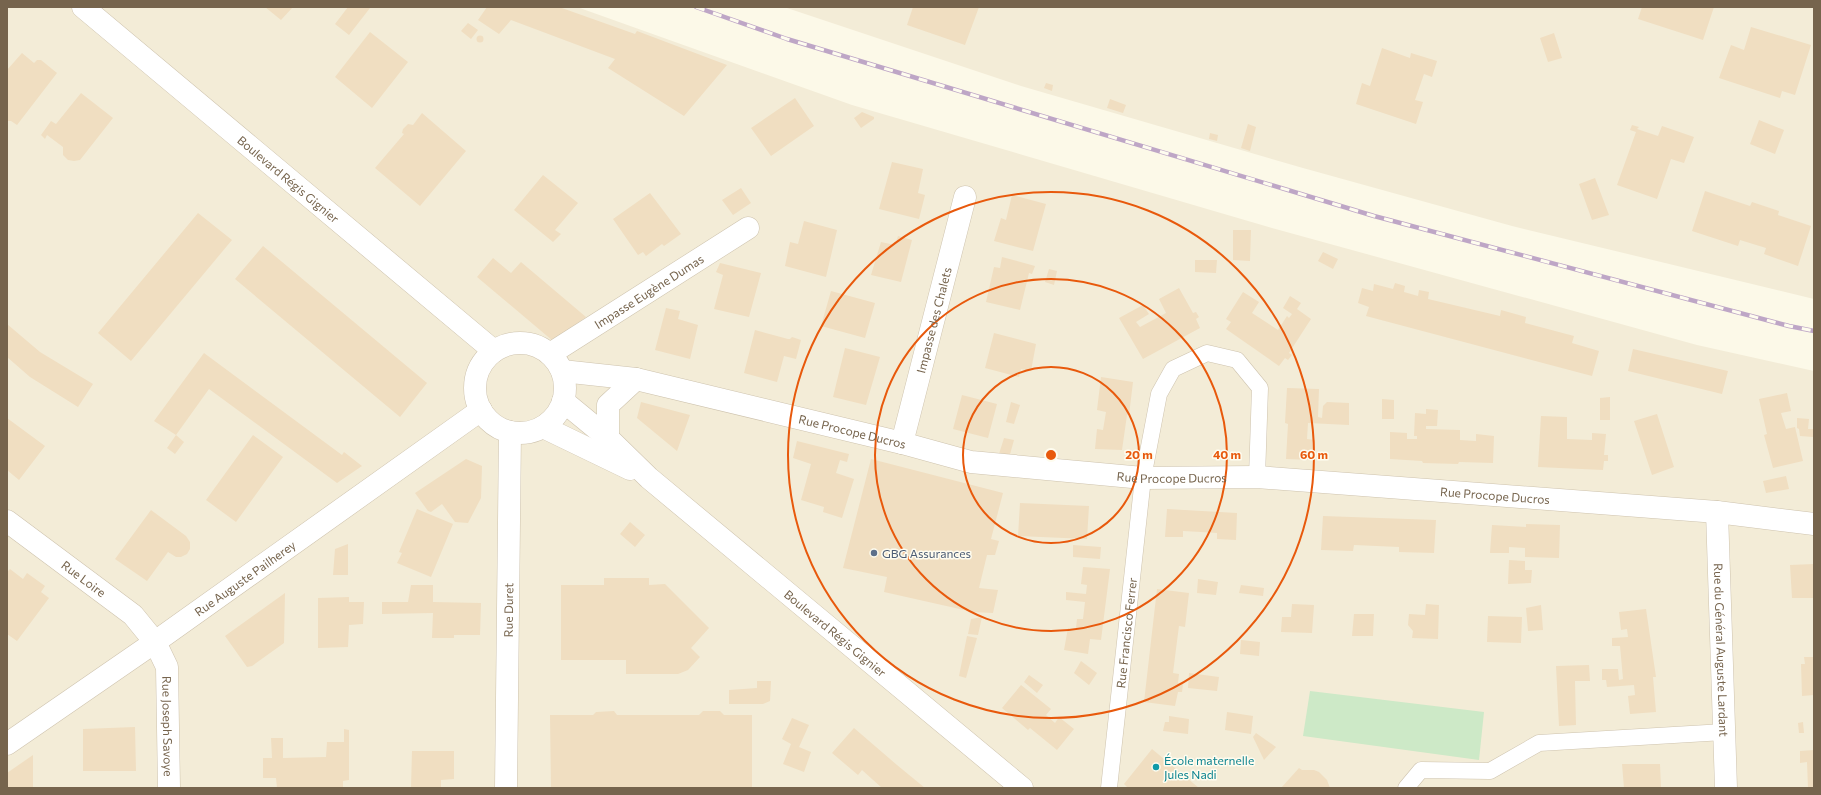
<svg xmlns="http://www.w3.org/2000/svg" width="1821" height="795" font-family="Commissioner,sans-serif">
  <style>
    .residential { fill: #f3ecd7 }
    .green { fill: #cde9c7 }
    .building { fill: #f0dec1 }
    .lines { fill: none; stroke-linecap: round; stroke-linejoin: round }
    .lane-casing { stroke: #cec3ae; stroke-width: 17 }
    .street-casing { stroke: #cec3ae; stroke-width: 23 }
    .lane { stroke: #fff; stroke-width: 16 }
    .street { stroke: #fff; stroke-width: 22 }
    .rail-casing { stroke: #bea6c6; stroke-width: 4.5 }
    .rail { stroke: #fefcef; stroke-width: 3; stroke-dasharray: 9; stroke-linecap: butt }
    .ring { fill: none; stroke: #e8590c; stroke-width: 2 }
    .service-dot { fill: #5c6f8a; stroke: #fefcef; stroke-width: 1.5 }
    .culture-dot { fill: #0f9aa8; stroke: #fefcef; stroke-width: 1.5 }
    .labels { text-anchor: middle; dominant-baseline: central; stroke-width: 3; stroke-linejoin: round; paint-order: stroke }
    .street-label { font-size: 12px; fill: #76644d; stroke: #fefcef }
    .service-label { font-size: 12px; fill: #4e5e75; stroke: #fefcef; text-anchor: start }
    .culture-label { font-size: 12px; fill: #0d838f; stroke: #fefcef; text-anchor: start }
    .centre { fill: #e8590c; stroke: #fefcef; stroke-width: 2 }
    .ring-label { font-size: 12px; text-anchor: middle; font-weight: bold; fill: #e8590c; stroke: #fefcef; stroke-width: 3; stroke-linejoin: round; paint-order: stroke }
  </style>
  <rect width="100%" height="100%" fill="#fcf9e8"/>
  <!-- residential -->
  <path class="residential" d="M7,7H577L852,105L1272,228L1697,345L1814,371V788H7Z
    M784,7H1814V299L1512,226L1303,168L1021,86Z"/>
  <!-- green -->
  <path class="green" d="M1310,691L1484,712L1479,760L1303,736Z"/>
  <!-- building -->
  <path class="building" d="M265,7H293L281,20Z
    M348,7L370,8L349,35L335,24Z
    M487,7H559L635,34L637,31L727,65L684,116L608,68L615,59L511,20L499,34L478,20Z
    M913,7H979L965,45L907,25Z
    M1642,7H1714L1703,40L1638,19Z
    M468,23L478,30L471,39L461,31Z
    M1751,27L1811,45L1795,95L1782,91L1780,98L1719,78L1731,45L1744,50Z
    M370,32L408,62L372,108L335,77Z
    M1554,33L1562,58L1548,62L1540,38Z
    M476.5 39a3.5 3.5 0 1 1 7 0a3.5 3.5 0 1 1-7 0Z
    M1382,48L1410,58L1411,53L1437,61L1432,77L1424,74L1415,100L1423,102L1416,124L1356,104L1362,83L1370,86Z
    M22,53L34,63L37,60H41L57,73L17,125L11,121H7V70Z
    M1046,83L1053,85L1052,91L1044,88Z
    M81,93L113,118L80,160L74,161L68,160L63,155V147L47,135L45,139L41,135L51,121L56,124Z
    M795,98L814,126L771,156L751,128Z
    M1110,99L1126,105L1123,113L1107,108Z
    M862,112L874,117V119L861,128L854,118Z
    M422,113L466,151L420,206L375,168L404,134L402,133L403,129L408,124L413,125Z
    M1759,120L1784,130L1775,154L1750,144Z
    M1248,124L1256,127L1250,151L1241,148Z
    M1632,125L1639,127L1637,129L1658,136L1662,126L1694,137L1684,163L1671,159L1657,199L1617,185L1636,132L1630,130Z
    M1210,133L1218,135L1217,141L1209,139Z
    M892,162L923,169L918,193L925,195L919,219L879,209Z
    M543,175L578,203L555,230L561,234L553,242L514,210Z
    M1595,178L1609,215L1592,220L1579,184Z
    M741,188L751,203L733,215L722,200Z
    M1705,191L1750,206L1752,202L1779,211L1778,215L1811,226L1798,266L1764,254L1766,248L1740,240L1738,246L1692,231Z
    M650,193L681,234L664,246L662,244L646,256L643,252L638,255L613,219Z
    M1012,195L1046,204L1033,251L994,241L1001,218L1006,220Z
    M198,213L232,240L131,361L98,333Z
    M804,221L837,230L826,277L785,266L790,242L798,244Z
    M1233,230H1251L1250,261L1233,260Z
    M898,236L912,240L901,282L871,275L881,242L895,245Z
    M263,246L427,383L400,417L235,279Z
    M1323,252L1338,259L1333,269L1318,261Z
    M1002,257L1035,266L1032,274L1029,273L1020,310L986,302L994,267L1000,268Z
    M493,258L511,273L521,262L586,317L553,341L477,277Z
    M1195,260H1217L1216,273L1195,272Z
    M720,263L761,273L749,317L714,309L723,275L716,272Z
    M1049,269L1057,271L1054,285L1045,282Z
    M1395,283L1405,286L1404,292L1418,296L1419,290L1429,292L1428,299L1500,316L1501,310L1526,317L1525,323L1574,336L1572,343L1599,351L1592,376L1366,316L1369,307L1358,303L1362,288L1373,291L1374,284L1393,289Z
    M1179,288L1193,313L1196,312L1199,317L1196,319L1200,328L1143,359L1119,318L1143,305L1149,314L1136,322L1140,327L1166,313L1159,299Z
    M831,291L875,303L865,338L821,326Z
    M1243,292L1259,302L1252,313L1278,330L1287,316L1289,318L1292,314L1283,308L1290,296L1301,303L1297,309L1311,319L1289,353L1292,355L1288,360L1285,358L1279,366L1226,329L1231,322L1226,319Z
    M666,308L680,311L678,319L698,325L690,359L655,350Z
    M7,324L40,352L93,384L78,407L30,377L7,357Z
    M755,330L788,339H790L792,337L801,340L796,359L784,356L777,382L744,373Z
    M994,333L1036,344L1031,371L1021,369L1019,377L985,368Z
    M845,348L880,357L866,405L833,397Z
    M1633,349L1728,371L1722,394L1628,371Z
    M204,353L342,455L344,452L362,466L337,483L209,389L176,435L154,421Z
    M1101,377L1133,382L1129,415H1127L1122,450L1095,449L1097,429L1103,430L1106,412L1097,410Z
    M1287,388L1319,389L1318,417L1322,418L1323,406L1327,402L1349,403V425L1308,423L1307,439L1315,440L1314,460L1286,459L1288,424L1285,423Z
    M1787,393L1791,411L1781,413L1786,429L1795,427L1803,461L1773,468L1764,435L1767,434L1759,399Z
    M962,395L997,404L988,438L953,429Z
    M1610,397V420H1600V398Z
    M1382,399L1394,400V419H1382Z
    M641,402L690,415L677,451L637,418Z
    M1011,402L1020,405L1014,424L1006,422Z
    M1426,409L1438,410L1437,426H1426V429L1460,430V440L1476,441V434L1494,436L1493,463L1459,462L1458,464L1423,463L1422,461L1390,459V432L1407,433V439H1417V436H1414L1415,413L1426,414Z
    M1657,414L1674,467L1652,475L1634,421Z
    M1541,416L1567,417V439L1592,440V433L1606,434L1604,455H1608V461H1604L1603,470L1538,467Z
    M7,418L45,446L19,480L7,470Z
    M1797,418L1809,419L1808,429H1813V437L1800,436L1799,429L1797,428Z
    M176,435L184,442L175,454L167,448Z
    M253,435L283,457L236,522L206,500Z
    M1004,438L1014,440L1009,458L999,454Z
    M797,441L849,454L847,462L840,460L836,473L854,479L842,518L823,512L824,507L801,500L811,464L793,458Z
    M466,459L482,466L481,498L468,523L455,522L442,504L431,512L428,511L415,493Z
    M871,459L1003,493L991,539L999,541L995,555H987L979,588L998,590L993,613L973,612L884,592L887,577L843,568Z
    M1786,476L1789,489L1766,493L1763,481Z
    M1020,503L1089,506L1087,539L1018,536Z
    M417,509L453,524L431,577L397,563L402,553L399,552Z
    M1167,509L1237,513L1236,540L1217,539V533L1201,532L1183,531V537H1165Z
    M151,510L186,536L190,542V549L187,554L181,557H176L168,552L147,581L115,559Z
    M1323,516L1436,520L1434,553L1399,552V547L1354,545L1353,551L1321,550Z
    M630,522L645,535L635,547L620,534Z
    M1526,524L1560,525L1559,558L1525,557V548L1509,547V553H1490L1492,525L1526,527Z
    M348,544V575H333L335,549Z
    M1073,545L1101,547L1100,559L1073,557Z
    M1509,560L1525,561V570H1532L1531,583L1508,584Z
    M1814,564V598H1792L1790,565Z
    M1083,567L1110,569L1101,640L1090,639L1088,654L1064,650L1068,628H1076L1077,619H1083L1085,602L1066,600V592L1086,594L1087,585L1081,584Z
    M10,569L23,579L27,573L45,586L41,592L49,598L17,641L7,634V572Z
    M604,578H649V585L665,584L709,628L691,648L700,657L688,670L678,674H626V660H561V585H604Z
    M1198,579L1218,582L1216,595L1197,593Z
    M411,585H433V602L481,603L480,635H454V638H432L433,613L382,614V602H408Z
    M1241,585L1264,588L1263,596L1239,593Z
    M1157,589L1189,593L1185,627L1179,626L1176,649L1173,673L1179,674L1178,683L1183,684L1182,692H1178L1175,706L1144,702Z
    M285,593L284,643L252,666L247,667L225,636Z
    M349,597V602H364L363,624L349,625L348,647L318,648V598Z
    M1292,604L1314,605L1312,633L1281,632L1282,617H1291Z
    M1426,604L1439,605L1438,639L1412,638L1413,631L1408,625L1409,614L1425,615Z
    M1541,605L1543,630L1528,631L1526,608Z
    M1646,609L1656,677H1653L1656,712L1630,714L1628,696L1635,695L1634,685L1607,687L1606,680H1602V669H1618L1619,680L1623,679L1620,646H1612V638L1628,637L1627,629L1621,630L1619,612Z
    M1354,614H1374L1373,636H1352Z
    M1488,616L1522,617L1521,643L1487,642Z
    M982,617L978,635L968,634L971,619Z
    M967,636L977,638L966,678L959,676Z
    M1241,640L1260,642L1259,656L1240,654Z
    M1804,657H1814V695L1802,696L1801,664H1805Z
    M1081,661L1097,673L1089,685L1074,673Z
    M1589,665L1590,681H1575L1576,725L1559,726L1556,666Z
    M1189,673L1219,677L1217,691L1188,688Z
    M1029,675L1043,685L1037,693L1024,682Z
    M757,681H771L770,701L763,704H729V690L757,688Z
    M1021,685L1051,709L1046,715L1055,723L1059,717L1074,729L1057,750L1030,728L1028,730L1002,708Z
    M614,711L617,715H699L703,711H720L724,715H752V788H551L550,715H593L596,712Z
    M1227,712L1253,716L1251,734L1225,730Z
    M1169,716L1189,719L1188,734L1163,731L1165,722H1169Z
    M792,718L809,725L799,747L811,752L804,772L783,764L791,744L782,739Z
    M1803,722L1804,733H1799L1798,723Z
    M135,727L136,771H83V729Z
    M854,728L897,765L925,788H882L862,770L858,775L832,753Z
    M344,729L349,730V780L343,781V788H277L276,778H263V758H272L271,738H283V758L326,757L327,742H344Z
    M1256,733L1276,747L1264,760L1253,737Z
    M1152,749L1199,788H1128L1124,784Z
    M1814,750V788H1808L1807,762L1800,763V751Z
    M412,751H454V779L441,780V788H411Z
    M33,755V788H7V773Z
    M1622,764H1660L1661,788H1624Z
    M1299,768L1302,770H1314L1319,772L1327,780L1330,788H1281Z"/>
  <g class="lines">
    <!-- lane casing -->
    <g class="lane-casing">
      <g id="lane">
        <path id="s1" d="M1109,788L1143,478L1159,394L1173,369L1207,353L1237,360L1260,388L1257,477"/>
        <path d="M1406,788L1421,770L1490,771L1539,743L1724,732"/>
      </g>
    </g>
    <!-- street casing -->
    <g class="street-casing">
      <g id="street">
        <path id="s2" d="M83,7L494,351"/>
        <circle cx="520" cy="388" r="45"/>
        <path id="s3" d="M550,354L748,228"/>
        <path id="s4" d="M562,371L636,379L902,443L971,462L1143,478L1257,477L1717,512L1814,524"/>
        <path id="s5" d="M563,401L608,438L649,478L1022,788"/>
        <path d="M543,427L630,469"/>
        <path d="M608,438V405L636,379"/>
        <path id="s6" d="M902,443L965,197"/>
        <path id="s7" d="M1717,512L1726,788"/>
        <path id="s8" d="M7,521L133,615L155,642L167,667L169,788"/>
        <path id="s9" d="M7,744L155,642L481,410"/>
        <path id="s10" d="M506,788L510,432"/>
      </g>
    </g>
    <!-- lane -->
    <use href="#lane" class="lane"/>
    <!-- street -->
    <use href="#street" class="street"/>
    <!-- rail casing -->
    <g class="rail-casing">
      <path id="rail" d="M696,7L787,39L1374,216L1789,326L1814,331"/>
    </g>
    <!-- rail -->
    <use href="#rail" class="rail"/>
  </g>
  <!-- distance rings -->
  <g class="ring">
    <circle cx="1051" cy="455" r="88"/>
    <circle cx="1051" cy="455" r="176"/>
    <circle cx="1051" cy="455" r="263"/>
  </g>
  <!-- markers -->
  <circle class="service-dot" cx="874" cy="553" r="4"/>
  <circle class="culture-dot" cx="1156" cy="767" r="4"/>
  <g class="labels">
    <!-- street labels -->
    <g class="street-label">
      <text stroke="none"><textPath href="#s2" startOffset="268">Boulevard Régis Gignier</textPath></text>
      <text stroke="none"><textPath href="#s3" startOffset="117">Impasse Eugène Dumas</textPath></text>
      <text stroke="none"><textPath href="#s6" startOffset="127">Impasse des Chalets</textPath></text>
      <text stroke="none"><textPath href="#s4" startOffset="297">Rue Procope Ducros</textPath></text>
      <text stroke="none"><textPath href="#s4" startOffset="621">Rue Procope Ducros</textPath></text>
      <text stroke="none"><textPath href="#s4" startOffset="945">Rue Procope Ducros</textPath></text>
      <text stroke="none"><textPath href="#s8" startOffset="96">Rue Loire</textPath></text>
      <text stroke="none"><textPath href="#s9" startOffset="290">Rue Auguste Pailherey</textPath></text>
      <text stroke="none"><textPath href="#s10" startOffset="178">Rue Duret</textPath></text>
      <text stroke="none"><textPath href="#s5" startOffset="358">Boulevard Régis Gignier</textPath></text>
      <text stroke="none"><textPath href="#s1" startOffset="156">Rue Francisco Ferrer</textPath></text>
      <text stroke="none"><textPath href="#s7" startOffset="138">Rue du Général Auguste Lardant</textPath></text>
      <text stroke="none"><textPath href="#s8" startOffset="279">Rue Joseph Savoye</textPath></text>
    </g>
    <!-- service labels -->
    <g class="service-label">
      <text x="882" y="553">GBG Assurances</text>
    </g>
    <!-- culture labels -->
    <g class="culture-label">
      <text x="1164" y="760">École maternelle<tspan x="1164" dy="14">Jules Nadi</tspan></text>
    </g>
  </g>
  <circle cx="1051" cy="455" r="6" class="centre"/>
  <g class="ring-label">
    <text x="1139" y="459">20 m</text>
    <text x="1227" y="459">40 m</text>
    <text x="1314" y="459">60 m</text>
  </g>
  <!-- border -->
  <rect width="1821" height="795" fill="none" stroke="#76644d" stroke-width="16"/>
</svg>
